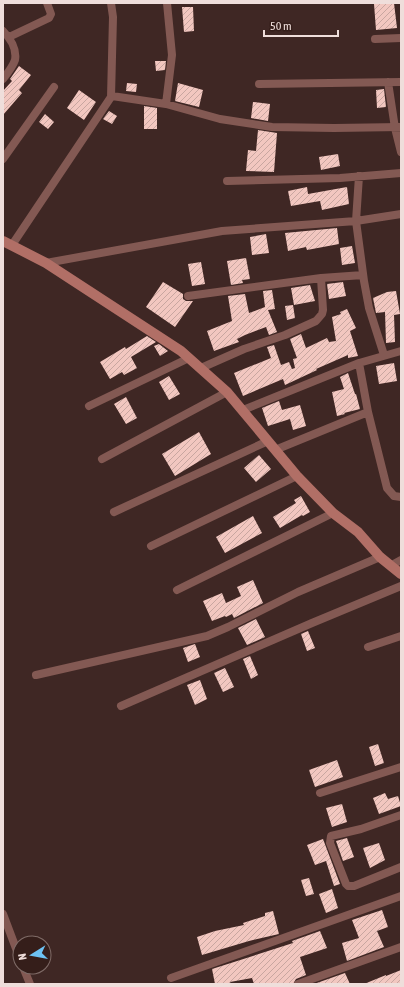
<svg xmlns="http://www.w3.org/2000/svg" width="404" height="987" font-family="'Asap Condensed',sans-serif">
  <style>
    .building { fill: url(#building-hatch) }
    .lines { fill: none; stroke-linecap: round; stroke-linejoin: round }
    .street { stroke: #835953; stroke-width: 8 }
    .secondary { stroke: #b16f66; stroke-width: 10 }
  </style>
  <defs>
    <pattern id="building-hatch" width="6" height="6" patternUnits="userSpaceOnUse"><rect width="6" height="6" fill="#f2c7c0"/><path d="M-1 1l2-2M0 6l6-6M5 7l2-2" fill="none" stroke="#c8a6a0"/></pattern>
  </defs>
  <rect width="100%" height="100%" fill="#3f2724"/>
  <!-- building -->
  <path class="building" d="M384,3H394L397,28L376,30L374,4Z
    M182,7H193L194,31L184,32Z
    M155,61H166L165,70L156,71Z
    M19,66L31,75L19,90L22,93L3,115V91L12,81L10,79Z
    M127,83L137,84L136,92L126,91Z
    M178,83L203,90L199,107L175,101Z
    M384,89L386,107L377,108L376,90Z
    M79,90L96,102L84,120L67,108Z
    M253,102L270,104L268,121L251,118Z
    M144,106L157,108V129H144Z
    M109,111L117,116L112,124L103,119Z
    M45,114L54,122L48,129L39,122Z
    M258,130L277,133L274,172L246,171L248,150L256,151Z
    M338,154L340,166L321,170L319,157Z
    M307,187L308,194L347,187L349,204L322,210L320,201L291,206L288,191Z
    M337,228L339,244L307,250L306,247L288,251L285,233Z
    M266,234L269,253L252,255L250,237Z
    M352,246L355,263L342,265L340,248Z
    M246,258L250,279L242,280L243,283L231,285L227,261Z
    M201,262L205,284L192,286L188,264Z
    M163,282L183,294V299L186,301H193L175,327L146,307Z
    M343,282L346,296L329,299L327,284Z
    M310,285L315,301L294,305L291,288Z
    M272,290L275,309L268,310L277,332L269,335L266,327L245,335L237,339L239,342L214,351L207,331L232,321L228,296L245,294L249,313L265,307L263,291Z
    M396,291L400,314L394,315L395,342L386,343L385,312L376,313L373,298L387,292Z
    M293,305L295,318L287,320L285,306Z
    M347,309L356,328L350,331L358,356L348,358V355L316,369L317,370L285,385L283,379L243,396L234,373L271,358L267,347L274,345L281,365L289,362L292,369L295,368L293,359L297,358L290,339L301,334L306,348L327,338L329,342L336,341L332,317L341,314L340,312Z
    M147,336L156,342L131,357L137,368L124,375L122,372L110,379L100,362L125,347L126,349Z
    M159,344L168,351L160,356L154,346Z
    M394,363L397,381L379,384L376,366Z
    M348,373L355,394H356L360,409L344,413L345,414L337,416L332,392L344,389L340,377Z
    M169,376L180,394L169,400L159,382Z
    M126,397L137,418L126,424L114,404Z
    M279,401L282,410L300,405L306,426L293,430L290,419L268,426L262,408Z
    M199,432L211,454L175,476L162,454Z
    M259,455L271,469L256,482L244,468Z
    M301,496L310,512L303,516L302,515L280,528L273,517L296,503L294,500Z
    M253,516L262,533L225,553L216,537Z
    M253,580L263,603L234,618L232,614L226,617L225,616L212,621L203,601L222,593L226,603L241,596L237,587Z
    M256,619L265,637L247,645L238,628Z
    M308,631L315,648L307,651L301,634Z
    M195,644L200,657L188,662L183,648Z
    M250,656L258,675L251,679L243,659Z
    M225,668L234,687L223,692L214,673Z
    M200,680L207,699L195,705L187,685Z
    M378,744L384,763L375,766L369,747Z
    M337,760L343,777L315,787L309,770Z
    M385,793L388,799L398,796L401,806L379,814L373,798Z
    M342,804L347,822L332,827L326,808Z
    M347,838L354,857L343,861L336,841Z
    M323,839L340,884L334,886L326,861L315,865L307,845Z
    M379,843L385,860L370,868L363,848Z
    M309,878L314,894L306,896L301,880Z
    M332,889L338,908L326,913L319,894Z
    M382,910L388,927L377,931L384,947L347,961L342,943L359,938L352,920Z
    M273,911L279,934L249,941L202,955L197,937L215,931L244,925L243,923L265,916V913Z
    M320,931L327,948L300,957L306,975L296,979L293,984H254L252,978L230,982L231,984H215L212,969L293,943L292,941Z
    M401,970V984H364L386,975V976Z
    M345,973L350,984H314Z"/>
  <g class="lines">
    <!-- street -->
    <path class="street" d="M3,31C10,38 17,49 15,60C13,66 7,74 3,79
      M9,37L49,18L51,14L47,3
      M375,39L401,38
      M388,82L395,128L401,152
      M259,84L401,82
      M112,96L166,104L220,119L272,127L334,128L401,127
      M166,104L172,55L167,3
      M3,159L54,87
      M359,176L356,221L364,281L369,308L384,355
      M227,181L340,178L401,173
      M12,245L111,97L113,17L111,3
      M46,263L222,231L356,221L401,214
      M188,296L321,278L363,275
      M359,363L368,412L387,488L394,496L401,497
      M201,368L244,349L285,335L316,321L322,314L323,310L321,278
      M89,406L189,358
      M243,410L359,363L401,351
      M275,450L368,412
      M102,459L227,392
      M114,512L268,441
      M151,546L297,476
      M392,565L401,560
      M177,590L333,513
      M368,647L401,636
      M36,675L207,636L228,627L298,592L380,557
      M121,706L312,623L401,586
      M320,793L401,767
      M401,815L361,829L331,836L330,843L346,884L348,886H354L401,867
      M3,914L20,959
      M23,967L30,984
      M171,978L401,896
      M298,984L401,947"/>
    <!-- secondary -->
    <path class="secondary" d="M3,241L46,263L181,351L227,392L297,476L333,513L358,532L380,557L401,574"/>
  </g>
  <!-- border -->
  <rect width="404" height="987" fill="none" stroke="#efdedb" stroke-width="8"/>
  <!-- north arrow -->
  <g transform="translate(32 955) rotate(259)"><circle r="19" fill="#351e1a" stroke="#7f6b67"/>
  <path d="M0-3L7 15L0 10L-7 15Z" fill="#6dc2f3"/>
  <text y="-6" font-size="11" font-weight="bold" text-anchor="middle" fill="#efdedb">N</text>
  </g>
  <!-- scale -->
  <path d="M264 30v6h74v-6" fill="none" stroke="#efdedb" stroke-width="2"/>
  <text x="270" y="30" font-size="12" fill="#efdedb" stroke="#351e1a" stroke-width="3" paint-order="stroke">50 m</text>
</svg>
